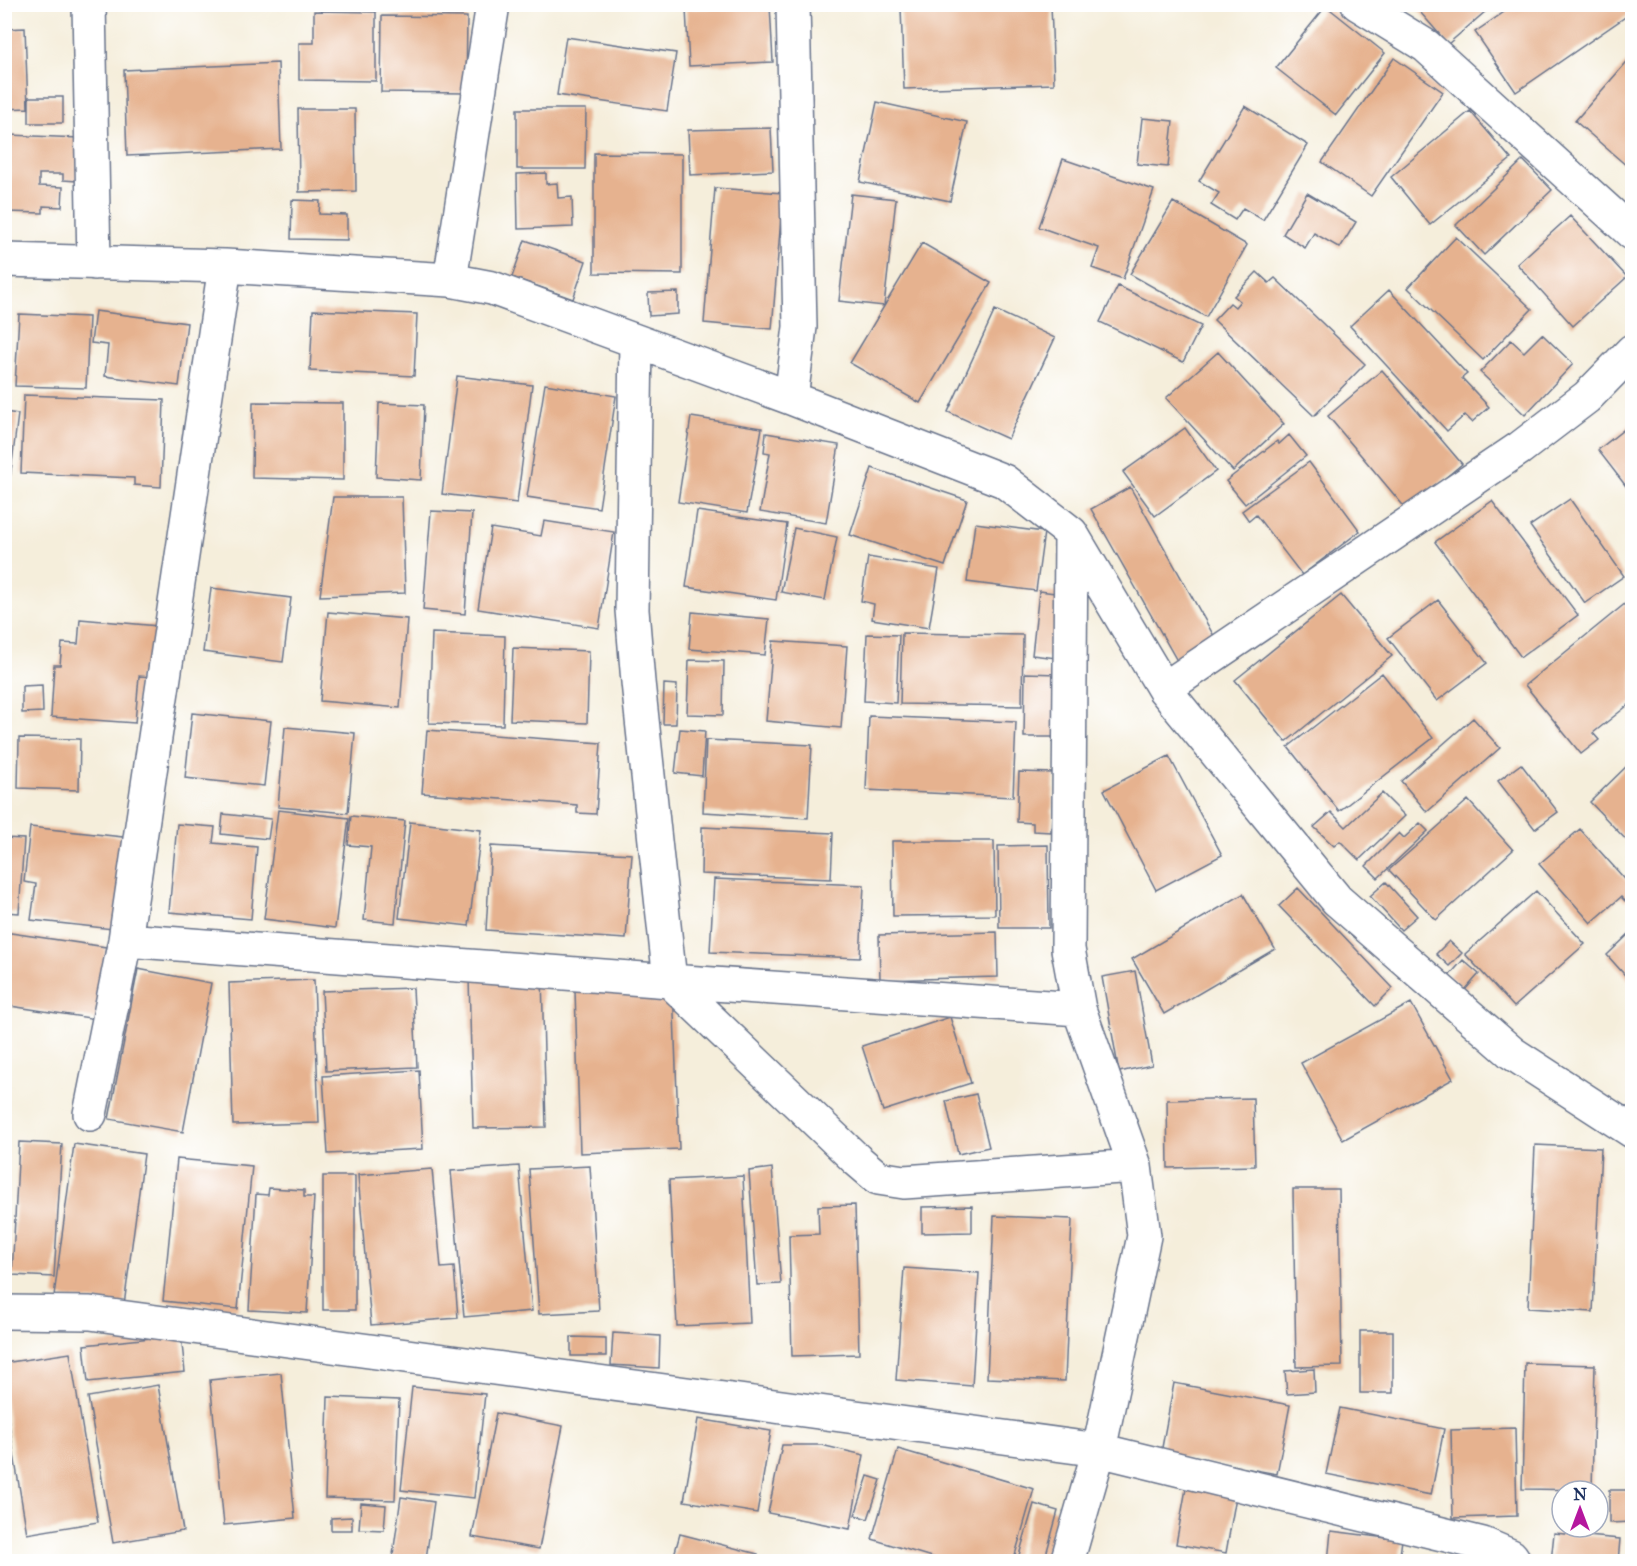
<svg xmlns="http://www.w3.org/2000/svg" width="1637" height="1566" font-family="'IM FELL Great Primer',serif">
  <style>
    .building { fill: #e6b28f }
    .lines { fill: none; stroke-linecap: round; stroke-linejoin: round }
    .minor-casing { stroke: #67728a; stroke-width: 36 }
    .minor { stroke: #fff; stroke-width: 33 }
  </style>
  <rect width="100%" height="100%" fill="#fff"/>
  <filter id="ink" filterUnits="userSpaceOnUse"><feTurbulence type="fractalNoise" baseFrequency=".0167" numOctaves="2"/><feDisplacementMap in="SourceGraphic" scale="12" xChannelSelector="R" yChannelSelector="G"/><feConvolveMatrix kernelMatrix="1 2 1 2 8 2 1 2 1" color-interpolation-filters="sRGB"/></filter>
  <filter id="wash" filterUnits="userSpaceOnUse"><feTurbulence type="fractalNoise" baseFrequency=".008" numOctaves="4" result="noise"/><feDisplacementMap in="SourceGraphic" scale="24" xChannelSelector="R" yChannelSelector="G"/><feGaussianBlur stdDeviation="1.35" result="paint"/><feColorMatrix in="noise" values="0 0 0 0 0 0 0 0 0 0 0 0 0 0 0 0 0 1.4 0 .05"/><feComposite in="paint" operator="in"/></filter>
  <g filter="url(#wash)">
    <rect width="100%" height="100%" fill="#f5eedb"/>
    <g id="blocks">
      <!-- building -->
      <path class="building" d="M1015,4H1051L1054,84L904,89L901,8Z
        M1413,4H1494L1448,44Z
        M1516,4H1625L1631,13L1516,92L1475,32Z
        M770,5L773,62L689,66L686,9Z
        M1326,6L1385,53L1336,115L1276,68Z
        M314,11L376,12V81L299,80V43H314Z
        M382,16L467,17L466,93L381,92Z
        M25,28L28,108L4,109V29Z
        M566,37L676,53L667,111L557,95Z
        M1632,56V162L1628,167L1575,121Z
        M1394,58L1443,92L1371,196L1322,162Z
        M278,63L281,149L127,156L124,70Z
        M29,97H63V123H29Z
        M877,102L967,122L950,201L860,182Z
        M1245,106L1308,145L1263,220L1243,208L1235,220L1211,205L1219,193L1199,181Z
        M298,109H355L356,191L299,192Z
        M517,109H586L585,169H517Z
        M1470,111L1511,159L1430,225L1391,177Z
        M1142,118L1173,121L1168,167L1137,164Z
        M771,128L773,171L690,175L688,130Z
        M10,135L79,138L77,181L63,180V174H39V186L63,187L62,207L43,206V213L7,212Z
        M594,153L682,154V274L594,273Z
        M1063,159L1154,190L1123,279L1092,268L1099,248L1039,227Z
        M1523,160L1552,190L1484,255L1456,225Z
        M546,173V184L557,183L558,198L572,197L573,227L518,229L517,174Z
        M715,188L783,193L772,329L704,323Z
        M1307,193L1356,222L1340,248L1314,233L1305,248L1283,234Z
        M851,194L896,199L884,306L839,301Z
        M292,200L320,201L319,214L347,215V240L291,239Z
        M1173,202L1247,245L1206,317L1130,274Z
        M1570,216L1627,277L1573,326L1517,264Z
        M1456,237L1532,309L1483,360L1408,288Z
        M525,240L586,261L573,299L512,277Z
        M922,243L991,283L920,403L850,363Z
        M1257,272L1269,283L1275,278L1365,364L1314,416L1214,320L1230,303L1235,307L1240,301L1234,296Z
        M1118,286L1201,326L1183,362L1100,322Z
        M1389,290L1467,374L1462,378L1489,407L1472,422L1465,415L1447,431L1350,326Z
        M678,292V314L649,316L648,293Z
        M313,310L417,314L414,376L310,371Z
        M995,310L1055,338L1008,439L948,412Z
        M95,311L187,323L179,386L105,376L108,345L91,343Z
        M19,314L89,317L86,388L15,386Z
        M1542,334L1573,364L1525,415L1480,372L1511,340L1524,352Z
        M1218,352L1284,424L1233,471L1166,398Z
        M1382,370L1462,464L1407,510L1328,416Z
        M457,376L532,385L517,503L442,494Z
        M545,384L616,396L599,508L527,497Z
        M24,395L164,400L161,487L134,485V478L21,473Z
        M253,402L343,403V480L252,478Z
        M379,403L424,405L421,480L376,477Z
        M4,412L18,414L10,479L4,478Z
        M691,417L762,428L747,513L678,502Z
        M1632,423V494L1598,450Z
        M1185,428L1216,471L1155,516L1123,472Z
        M766,433L839,445L826,523L760,512L770,453L764,452Z
        M1289,435L1306,456L1245,504L1226,481L1277,441L1279,444Z
        M1309,462L1360,531L1302,575L1256,515L1249,521L1242,511Z
        M872,468L967,500L945,566L850,535Z
        M1130,487L1219,645L1180,666L1091,509Z
        M333,497H402L405,593L320,596Z
        M1570,499L1624,576L1585,603L1530,526Z
        M1492,501L1578,615L1521,657L1435,542Z
        M431,511L472,513L465,614L423,610Z
        M697,511L787,524L776,600L686,587Z
        M544,521L614,532L599,628L478,609L491,528L541,536Z
        M975,523L1044,532L1036,591L967,582Z
        M794,528L837,537L825,600L781,592Z
        M868,557L939,569L929,628L872,619L874,604L861,601Z
        M211,588L291,598L283,662L203,652Z
        M1039,591L1063,594L1056,658L1032,655Z
        M1341,595L1392,656L1286,742L1235,680Z
        M1632,598V702L1593,733L1599,740L1581,754L1525,685Z
        M1438,600L1487,663L1437,701L1388,638Z
        M328,612L407,619L400,708L320,701Z
        M692,612L769,619L765,655L689,649Z
        M80,619L158,626L154,677L139,676L135,723L51,717L54,665H60L62,643L78,644Z
        M432,633L505,636L503,725L429,723Z
        M902,633L1023,635L1022,706L900,704Z
        M867,634L899,635L896,703L864,701Z
        M773,641L847,646L841,728L766,721Z
        M513,648L589,651L587,723L510,720Z
        M689,660L724,661L723,715L687,714Z
        M1025,673L1058,674L1056,737H1024Z
        M1382,673L1433,738L1339,811L1288,747Z
        M664,684L677,685L676,724H663Z
        M42,685L43,712L22,713V686Z
        M192,713L271,721L264,786L185,778Z
        M869,716L1016,722L1013,797L866,790Z
        M1473,718L1500,748L1427,812L1401,781Z
        M285,727L355,733L348,813L278,807Z
        M680,729L705,731L702,776L675,773Z
        M427,730L601,743L596,814L577,813V805L422,793Z
        M19,738L80,739L79,790L18,788Z
        M706,740L812,745L808,818L703,812Z
        M1169,756L1222,855L1156,890L1104,790Z
        M1632,761V846L1590,802Z
        M1521,764L1558,812L1535,829L1498,781Z
        M1019,772L1054,773L1051,832L1033,831V823L1017,822Z
        M1382,793L1405,816L1359,860L1340,841L1334,846L1314,827L1331,812L1346,827Z
        M1468,800L1513,850L1436,920L1389,870Z
        M278,810L349,818L335,928L264,919Z
        M223,814L271,819L268,839L221,834Z
        M351,816L405,821L395,923L364,920L371,847L348,845Z
        M410,822L481,830L469,926L399,918Z
        M1420,823L1428,831L1378,878L1366,866L1399,833L1404,838Z
        M177,824L215,827L213,843L257,847L251,919L169,912Z
        M30,827L132,838L122,930L31,920L36,884L24,882Z
        M702,827L833,833L831,879L701,874Z
        M1580,829L1632,887V895L1625,901L1621,897L1591,923L1539,864Z
        M4,838L24,839L19,913L4,912Z
        M892,841H994L995,915L893,916Z
        M1048,845L1049,928H999L998,846Z
        M491,846L632,854L626,939L486,930Z
        M714,879L864,885L860,958L710,952Z
        M1386,882L1417,916L1401,930L1370,896Z
        M1298,888L1393,988L1375,1006L1279,906Z
        M1536,891L1585,944L1514,1007L1465,954Z
        M1243,894L1275,949L1164,1014L1132,959Z
        M1632,931V983L1607,955Z
        M4,932L106,947L96,1019L4,1005Z
        M997,932L998,977L880,980L879,935Z
        M1449,941L1462,953L1449,966L1436,954Z
        M1463,960L1479,974L1465,990L1449,976Z
        M138,969L211,983L183,1132L109,1119Z
        M1135,971L1152,1065L1119,1072L1102,977Z
        M542,977L546,1127L473,1128L469,978Z
        M314,980L319,1123L233,1125L229,983Z
        M673,986L679,1149L580,1153L575,990Z
        M413,988L417,1067L326,1071L322,991Z
        M1411,1003L1453,1079L1343,1140L1301,1063Z
        M950,1017L971,1083L883,1111L862,1046Z
        M419,1070L423,1149L328,1154L323,1076Z
        M976,1094L989,1147L958,1154L946,1101Z
        M1253,1098L1255,1166L1168,1168L1167,1100Z
        M19,1142L62,1144L54,1277L12,1275Z
        M74,1144L144,1154L124,1305L54,1296Z
        M1535,1145L1601,1148L1593,1312L1528,1308Z
        M177,1159L252,1166L238,1309L163,1301Z
        M519,1166L532,1311L464,1317L451,1171Z
        M590,1166L599,1311L539,1314L529,1169Z
        M772,1168L781,1284L757,1285L749,1171Z
        M432,1169L441,1268L454,1267L458,1318L371,1325L358,1175Z
        M323,1176H355V1310H323Z
        M743,1176L750,1323L677,1326L669,1180Z
        M269,1188L304,1190V1197H314L307,1313L249,1310L256,1194L268,1195Z
        M1293,1189H1339L1342,1366L1296,1367Z
        M855,1205L859,1354L792,1356L789,1235L819,1234L818,1206Z
        M972,1206V1232L922,1233V1207Z
        M994,1216L1072,1219L1065,1381L987,1378Z
        M904,1268L979,1273L972,1386L896,1380Z
        M1360,1331H1393V1393H1360Z
        M613,1333L660,1336L659,1368L611,1365Z
        M181,1335L185,1372L88,1382L84,1345Z
        M571,1337L606,1338V1356H571Z
        M70,1353L98,1522L27,1534L4,1394V1363Z
        M1525,1363L1595,1365L1592,1490L1522,1489Z
        M1314,1369L1315,1392L1287,1394L1285,1371Z
        M281,1373L295,1518L224,1525L210,1380Z
        M1174,1383L1290,1405L1277,1474L1161,1453Z
        M158,1385L183,1531L113,1543L88,1397Z
        M412,1387L485,1394L474,1498L401,1490Z
        M328,1397L399,1400L395,1500L325,1498Z
        M1340,1408L1444,1429L1431,1495L1326,1474Z
        M496,1413L563,1426L539,1549L472,1537Z
        M698,1419L771,1431L757,1513L684,1501Z
        M1515,1428L1517,1516L1453,1518L1451,1430Z
        M782,1445H821L864,1455L850,1529L768,1513Z
        M898,1449L1034,1489L1013,1562H948L872,1539Z
        M868,1476L881,1480L868,1519L855,1515Z
        M1187,1483L1237,1491L1226,1553L1176,1544Z
        M1609,1490H1632V1522L1609,1523Z
        M401,1497L434,1502L426,1559L437,1560V1562H392Z
        M361,1503L386,1505L384,1530L359,1529Z
        M1034,1504L1058,1511L1044,1562H1017Z
        M352,1517V1530H331V1518Z
        M1331,1531L1402,1540L1399,1562H1328Z
        M1554,1533L1620,1539L1618,1562H1551Z
        M680,1534L758,1554L756,1562H672Z"/>
    </g>
  </g>
  <g filter="url(#ink)">
    <use href="#blocks" fill-opacity="0" stroke="#67728a" stroke-width="1.5"/>
    <g class="lines">
      <!-- minor casing -->
      <g class="minor-casing">
        <path id="minor" d="M89,4L94,263
          M1358,4L1426,46L1632,233
          M4,260L225,266L450,280L492,288L791,398L1004,481L1071,533L1164,689L1337,900L1512,1053L1632,1131
          M450,280L493,4
          M636,341L632,610L638,682L670,981L1079,1009
          M791,398L800,327L793,4
          M1164,689L1520,448L1587,397L1632,351
          M125,940L670,981L857,1160L878,1178L904,1182L1135,1166
          M90,1114L125,940L225,266
          M4,1312L90,1313L1099,1450L1483,1544L1511,1556L1515,1562
          M1067,1562L1099,1450L1144,1236L1135,1166L1079,1009L1068,949L1071,533"/>
      </g>
      <!-- minor -->
      <use href="#minor" class="minor"/>
    </g>
  </g>
  <!-- margin -->
  <rect width="1637" height="1566" fill="none" stroke="#fff" stroke-width="24"/>
  <!-- north arrow -->
  <g transform="translate(1580 1509)"><circle r="28" fill="#ffffff" stroke="#a4acbf" stroke-width="1.5"/>
  <path d="M0-4.5L10 22L0 15L-10 22Z" fill="#b5179e"/>
  <text y="-9" font-size="16" font-weight="bold" text-anchor="middle" fill="#1b2f5e">N</text>
  </g>
</svg>
